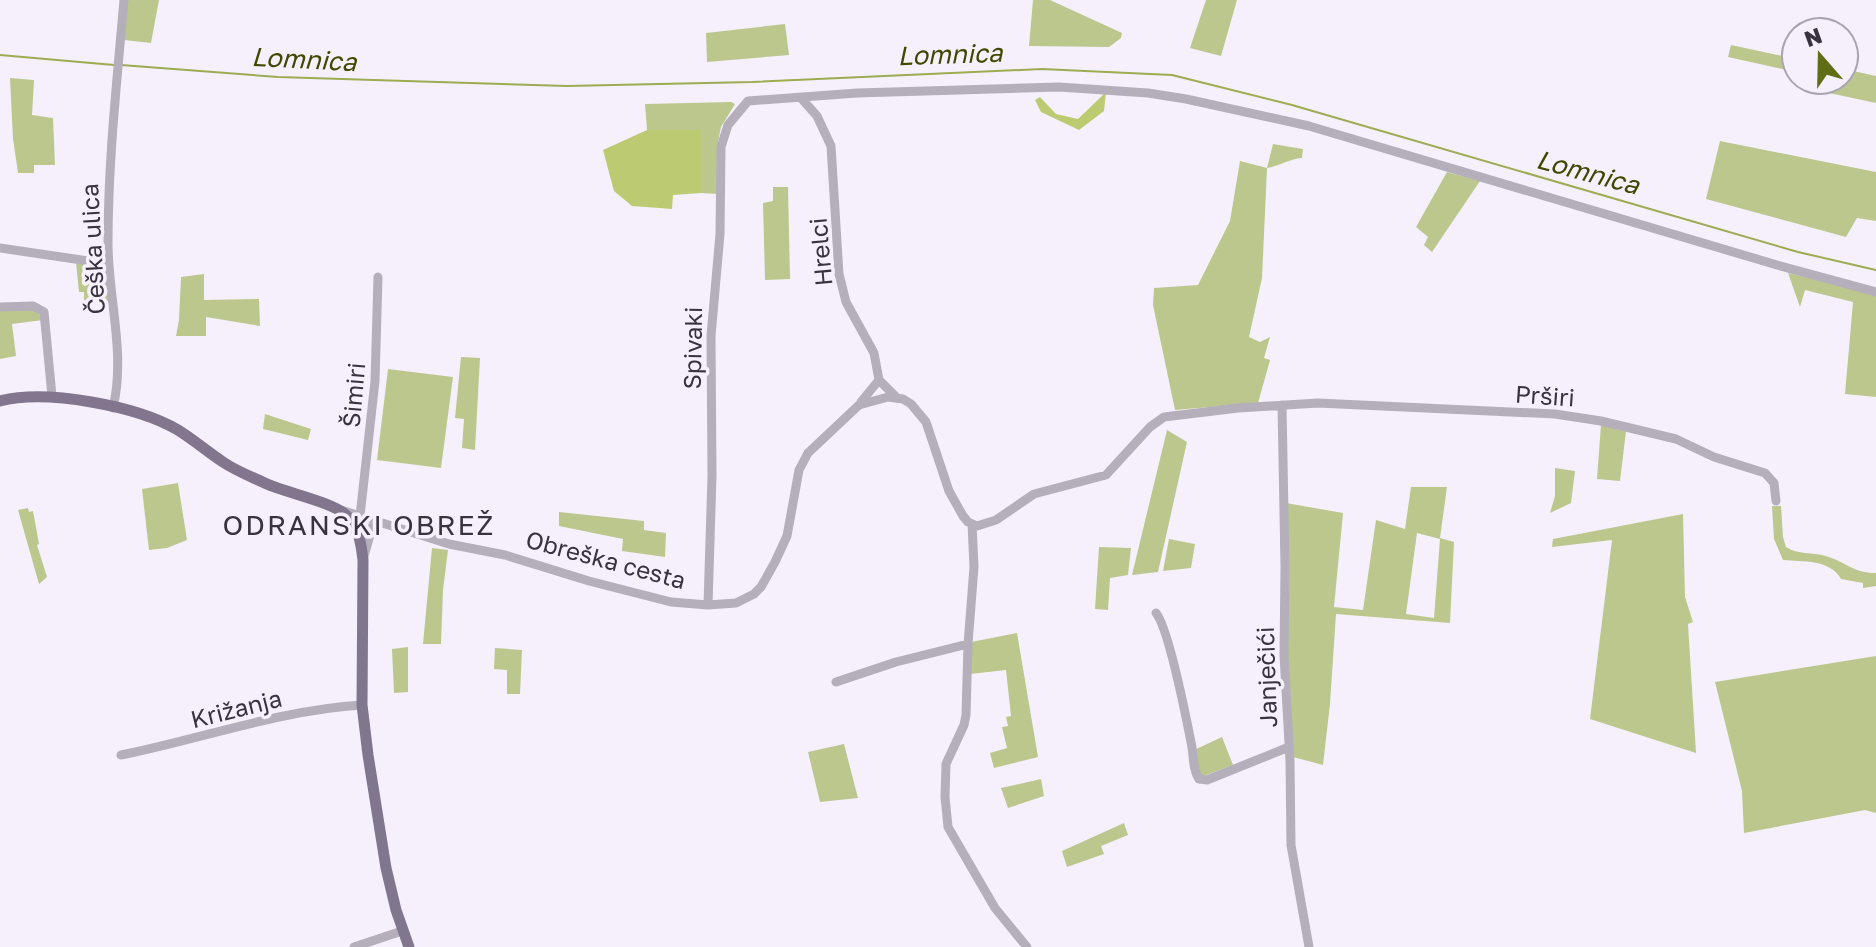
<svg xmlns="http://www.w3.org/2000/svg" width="1876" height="947" font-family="'Golos Text',sans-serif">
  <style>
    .green { fill: #bcc78e; fill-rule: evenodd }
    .forest { fill: #bccb71 }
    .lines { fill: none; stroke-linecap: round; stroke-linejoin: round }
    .stream { stroke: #9dab51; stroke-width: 2 }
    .minor { stroke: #b5afbc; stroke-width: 9 }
    .major { stroke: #81768e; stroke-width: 11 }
    .labels { text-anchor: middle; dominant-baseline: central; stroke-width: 7; stroke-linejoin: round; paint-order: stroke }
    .street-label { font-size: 24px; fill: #39333f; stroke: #f6f0fd }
    .water-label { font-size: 26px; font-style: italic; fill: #404901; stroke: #f6f0fd }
    .quarter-label { font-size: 28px; letter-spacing: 2px; fill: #39333f; stroke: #f6f0fd }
  </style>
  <rect width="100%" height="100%" fill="#f6f0fd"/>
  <!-- green -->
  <path class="green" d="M127,0H159L151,43L124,40Z
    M1033,0H1050L1122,33L1121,38L1109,47L1029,46Z
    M1206,0H1237L1221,56L1190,48Z
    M785,24L789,55L707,62L706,33Z
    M1731,45L1796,59V72L1728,57Z
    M1844,69L1876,76V103L1829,93L1831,80H1844Z
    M10,78L34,80L32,115L53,118L55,165H34V173H18L13,139Z
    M731,102L735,104L721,127L718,142L719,194L701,193V130H647L645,104Z
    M1720,141L1876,172V221L1857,218L1846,237L1706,199Z
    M1273,144L1303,149L1302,158C1289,159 1280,166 1267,168L1262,278L1249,337L1260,342L1270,337L1264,358L1270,360L1258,403L1175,410L1153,305L1154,288L1198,285L1230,221L1240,161L1267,168Z
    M1447,172L1480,181L1432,252L1424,245L1428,237L1416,227Z
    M773,187H788L790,279L765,280L763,203L773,201Z
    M76,262L105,267L109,301L84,303V292H79Z
    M1788,273L1876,294V397L1845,394L1853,302L1805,290L1800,307Z
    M204,274V300L259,299L260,326L206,317V336H176L179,320L181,277Z
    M36,309L43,320L12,324L16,356L0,359V310Z
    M461,357L480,358L475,450L462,448L464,419L455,418Z
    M388,369L453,377L441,468L377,460Z
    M265,414L311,429L308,440L263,429Z
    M1601,425L1626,431L1620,481L1597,479Z
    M1167,430L1187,442L1158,572L1132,575Z
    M1555,468L1575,471L1571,503L1550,513L1555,496Z
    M178,483L187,540L167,548L149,550L142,489Z
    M1411,487H1447L1440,538L1454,542L1450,623L1336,614L1330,704L1323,765L1293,757L1287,684L1286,503L1343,513L1334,607L1363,610L1376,520L1405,529ZM1417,533L1440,539L1434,618L1406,614Z
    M1772,506H1781L1783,537L1786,547C1798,555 1812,552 1826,556C1846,562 1853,573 1876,573V586L1863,588V583L1841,579C1830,559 1803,562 1783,560L1774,539Z
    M28,508L29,512L33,511L39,544L37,545L47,577L39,584L18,510Z
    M559,512L644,521V530L666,533L665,557L622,551L623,539L559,526Z
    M1683,514L1685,597L1693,622L1688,624L1696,753L1590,719L1612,540L1552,547L1553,539Z
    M1169,539L1195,544L1191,568L1163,571Z
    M1099,547L1131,548L1128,575L1110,578L1108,610L1095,609Z
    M432,548L448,550L443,590L441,644H423Z
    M1017,633L1038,757L994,768L990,753L1007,748L1002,727L1008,726L1006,717L1011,716L1006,670L970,674L971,642Z
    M408,647V692L394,693L392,649Z
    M495,648L522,650L520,694H507V670L494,669Z
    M1876,656V813L1865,810L1744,833L1742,791L1715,682Z
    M1222,737L1233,765L1201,777L1194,750Z
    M844,744L858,798L820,802L808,752Z
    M1041,779L1044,796L1008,808L1001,788Z
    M1124,823L1128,835L1101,846L1104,854L1067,867L1062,851Z"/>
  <!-- forest -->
  <path class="forest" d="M1106,92L1104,111L1079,130L1041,112L1035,100L1040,97L1056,114L1078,119Z
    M647,130H701V193L673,195L672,209L632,206L614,191L603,150Z"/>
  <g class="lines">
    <!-- stream -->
    <path class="stream" d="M0,55L114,65
      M121,65L278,77L567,86L752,82L1042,69L1172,75L1292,105L1798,252L1876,270"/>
    <!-- minor -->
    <path class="minor" d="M801,98L817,116L831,146L839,274L846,302L874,353L879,380L896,397
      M0,248L109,264
      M0,307L33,306L44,312L52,396
      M861,402L879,380
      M1282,405L1285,567L1284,655L1290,761L1291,845L1309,947
      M113,408C126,353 108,298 108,243C108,162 117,81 124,0
      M341,510L449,544L505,555L589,581L671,602L708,605L736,603L754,594L761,587L775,562L787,536L799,470L808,453L859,405L888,397L903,399L911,404L926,422L949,491L963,516L968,522L977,526L996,520L1034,494L1106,475L1150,427L1164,417L1238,408L1318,403L1555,414L1601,421L1676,439L1714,457L1765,473L1774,483L1776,501
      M360,516L375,381L378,277
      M972,524L974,567L968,644L966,715L964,725L946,764L945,797L948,827L995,908L1027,947
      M364,556L374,521
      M708,605L712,476L711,336L720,234L721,147L728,125L748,101L857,93L1059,87L1148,93L1186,99L1309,126L1777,265L1876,292
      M1156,613C1169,629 1186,717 1191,742C1194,755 1192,768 1199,779L1207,780L1289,747
      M836,682L896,662L968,644
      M121,755C201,739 280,710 362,705
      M354,947L402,931"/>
    <!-- major -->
    <path class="major" d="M0,401C47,389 137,406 178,430C194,440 208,452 223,462C236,471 252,477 267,484C287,493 332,502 346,515C359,528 361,543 363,560L362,705L368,755L386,868L396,910L409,947"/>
  </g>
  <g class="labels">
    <!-- street labels -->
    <g class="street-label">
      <text transform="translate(92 249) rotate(-93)">Češka ulica</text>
      <text transform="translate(820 252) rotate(-95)">Hrelci</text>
      <text transform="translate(692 348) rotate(-89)">Spivaki</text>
      <text transform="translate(353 395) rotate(-85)">Šimiri</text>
      <text transform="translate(1545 395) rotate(4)">Prširi</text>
      <text transform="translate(606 559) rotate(15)">Obreška cesta</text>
      <text transform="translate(1266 677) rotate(-92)">Janječići</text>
      <text transform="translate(236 708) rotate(-14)">Križanja</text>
    </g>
    <!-- water labels -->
    <g class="water-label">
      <text transform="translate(950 54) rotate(-2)">Lomnica</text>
      <text transform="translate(304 59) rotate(3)">Lomnica</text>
      <text transform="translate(1588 172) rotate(15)">Lomnica</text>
    </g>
    <!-- quarter labels -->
    <g class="quarter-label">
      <text x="359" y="524">ODRANSKI OBREŽ</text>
    </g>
  </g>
  <!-- north arrow -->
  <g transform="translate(1820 56) rotate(340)"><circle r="38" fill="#f6f0fd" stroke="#aaa4b1" stroke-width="2"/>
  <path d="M0-6L14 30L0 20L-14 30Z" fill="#616d15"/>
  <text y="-12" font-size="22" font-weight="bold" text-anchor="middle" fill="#39333f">N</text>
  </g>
</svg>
